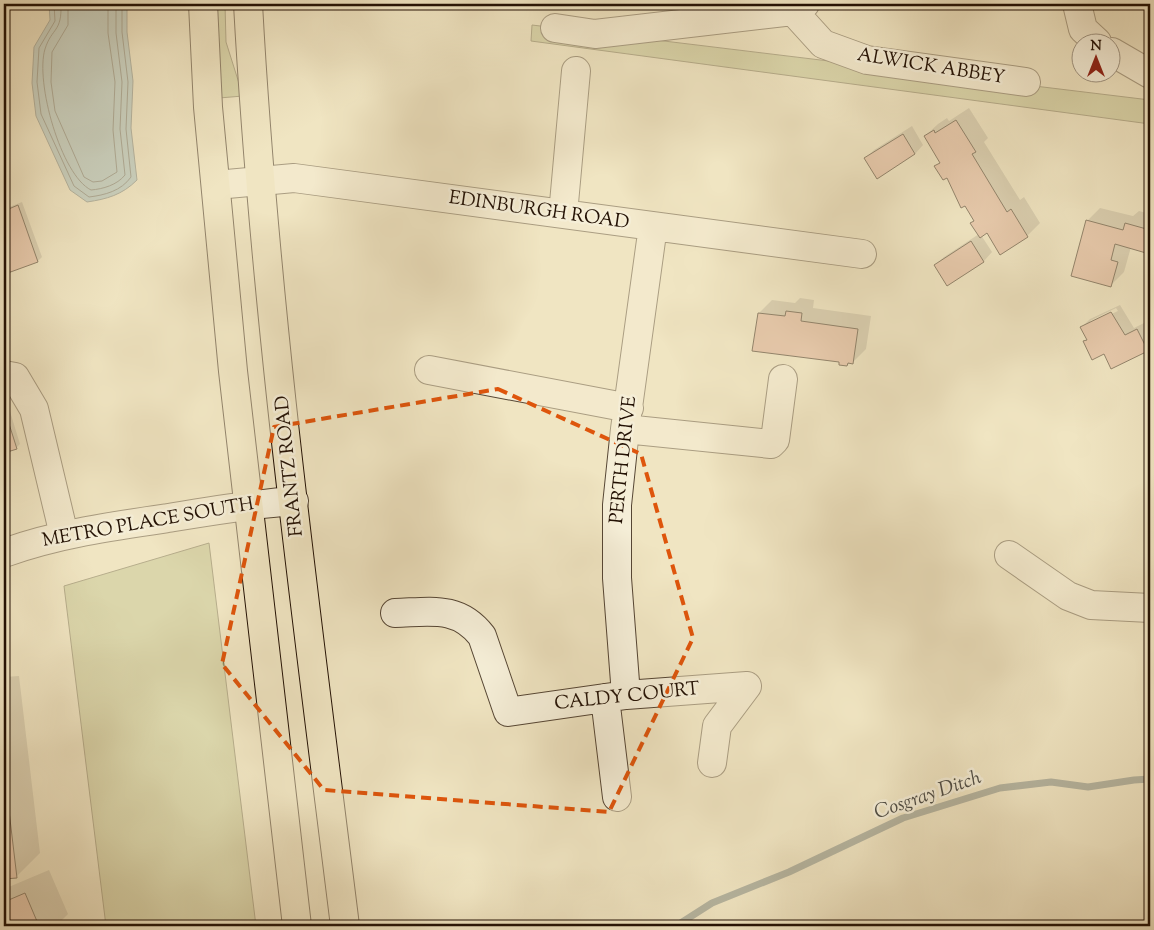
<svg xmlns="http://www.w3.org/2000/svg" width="1154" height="930" font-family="'Sorts Mill Goudy',serif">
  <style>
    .green { fill: #c0c38f; stroke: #726a4a }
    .water { fill: #a0bcbe; stroke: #6e7874 }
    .shadow { fill: #0003; fill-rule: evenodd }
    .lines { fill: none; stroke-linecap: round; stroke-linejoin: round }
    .shore { stroke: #626661; stroke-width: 1 }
    .stream { stroke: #6e7874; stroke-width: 7 }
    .building { fill: #ddaa92; stroke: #231104 }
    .minor-casing { stroke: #564634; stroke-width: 30 }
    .major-casing { stroke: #231104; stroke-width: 30 }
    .minor { stroke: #f5eed7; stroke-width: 28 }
    .major { stroke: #f0e5c2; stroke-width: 28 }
    .marked { fill: none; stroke: #de550c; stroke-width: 4; stroke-dasharray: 10 6; stroke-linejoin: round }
    .labels { text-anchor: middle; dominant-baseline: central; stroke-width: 5; stroke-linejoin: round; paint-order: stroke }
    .street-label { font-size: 19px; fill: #231104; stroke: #f5eed7 }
    .water-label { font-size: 20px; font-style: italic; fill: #4f4d45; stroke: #f5eed7 }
  </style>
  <rect width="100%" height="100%" fill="#f0e5c2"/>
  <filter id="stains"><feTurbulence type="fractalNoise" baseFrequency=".004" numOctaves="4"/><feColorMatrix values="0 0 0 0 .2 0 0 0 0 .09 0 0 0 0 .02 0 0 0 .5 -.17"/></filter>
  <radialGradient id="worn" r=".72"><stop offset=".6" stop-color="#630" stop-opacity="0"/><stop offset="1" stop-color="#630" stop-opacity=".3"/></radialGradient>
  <!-- green -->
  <path class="green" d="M213,4H225L226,42L243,96L219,98Z
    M532,25L1150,100V124L531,41Z
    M209,543L256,926H106L64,586Z"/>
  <!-- water -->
  <path class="water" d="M49,4H127V32L133,81L131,128L137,180C122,195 107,199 87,202L70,190L36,116L32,83L34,47L50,20Z"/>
  <!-- shadow -->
  <path class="shadow" d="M969,108L988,138L984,142L1020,200L1024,197L1040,223L1027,236L987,231L981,235L992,252L984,261L947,284L935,265L944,257L979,234L975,220L947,177L936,166L941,162L925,136L938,124L947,118L949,121Z
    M912,126L923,145L915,154L866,158L874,150Z
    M22,202L42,257L38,261L6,272L4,209Z
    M1100,208L1133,216L1139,211L1150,214V247L1146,251L1131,247L1124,272L1111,285L1087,221Z
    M800,298L814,300L813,308L871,316L866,349L853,362L847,365L759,313L772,300L795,303Z
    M1120,305L1134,328L1146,322L1150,330V347L1147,350L1104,353L1085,341L1087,339L1082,327L1090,319ZM1116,308L1118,311L1090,324V321Z
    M8,405L20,444L16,448L4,451L8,464L4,468V406Z
    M19,676L40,853L16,877L7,878L4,881V677Z
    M49,870L68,914L56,926H4V889Z"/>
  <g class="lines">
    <!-- shore -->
    <path class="shore" d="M54,4L55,21L39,48L37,82L41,114L74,186L89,197C105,195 121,191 131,177L126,129L128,82L122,32V4
      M61,4C62,33 52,27 45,49C35,82 61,175 91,190C103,189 117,185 125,175L120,129L122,82L116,33V4
      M68,4V25L52,52L51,82L55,111L84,177L93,182L102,181L117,172L113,130L115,82L108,33V4"/>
    <!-- stream -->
    <path class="stream" d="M676,926L712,903L789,872L903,818L1000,788L1051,782L1088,787L1134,780L1150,779"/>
  </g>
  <!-- building -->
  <path class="building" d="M956,120L976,152L972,154L1007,212L1011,209L1028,237L1000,255L987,233L980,238L970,223L974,221L965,206L961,208L947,178L943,180L934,166L940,163L924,136L934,130L935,133Z
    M903,134L915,154L877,179L864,158Z
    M18,205L38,262L5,274L4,211Z
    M1086,220L1123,230L1125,223L1150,230L1146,253L1115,244L1111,260L1118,262L1111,287L1071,276Z
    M971,241L984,262L947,286L934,265Z
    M786,311L802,313L801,321L858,329L853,364L848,363L847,366L839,365V362L752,351L758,313L785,316Z
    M1111,312L1125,335L1137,329L1148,351L1111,369L1104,354L1092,360L1083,341L1087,340L1080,327Z
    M4,408L17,449L4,453Z
    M4,769L17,878L4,879Z
    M25,893L39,926H4V902Z"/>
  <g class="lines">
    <!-- minor casing -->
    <g class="minor-casing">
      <path id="minor" d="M1077,4L1083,29L1097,42
        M793,11L823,44L867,60L1026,82
        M555,28L595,34L793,11L805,4
        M1112,52L1150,74
        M216,185L294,178L862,254
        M563,214L576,71
        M429,370L629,408
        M4,375L15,377L34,409L64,535
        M625,429L771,444L775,440L783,379
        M4,553C57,534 113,526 168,518C210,511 251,504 294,501
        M1009,555L1068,596L1091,605L1150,608
        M395,613C430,612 458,605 482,636L508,712L626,695L747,686
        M626,695L617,578V505L625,429L653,226
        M605,698L617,797
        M712,763L717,726L747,686"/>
    </g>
    <!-- major casing -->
    <g class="major-casing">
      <path id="major" d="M203,4L208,107L233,371L297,926
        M248,4C265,312 307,620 345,926"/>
    </g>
    <!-- minor -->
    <use href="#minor" class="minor"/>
    <!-- major -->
    <use href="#major" class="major"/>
  </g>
  <!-- marked area -->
  <path d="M0 0H1154V930H0ZM498,389L641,454L693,638L609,812L324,790L222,664L274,427Z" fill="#f0e5c2" fill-opacity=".55" fill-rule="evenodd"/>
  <path class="marked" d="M498,389L641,454L693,638L609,812L324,790L222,664L274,427Z"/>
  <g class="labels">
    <!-- street labels -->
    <g class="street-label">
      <text transform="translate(931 67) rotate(9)">ALWICK ABBEY</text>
      <text transform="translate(539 211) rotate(8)">EDINBURGH ROAD</text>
      <text transform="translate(624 460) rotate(-84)">PERTH DRIVE</text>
      <text transform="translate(290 466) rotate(-96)">FRANTZ ROAD</text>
      <text transform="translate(148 523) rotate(-10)">METRO PLACE SOUTH</text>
      <text transform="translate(627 697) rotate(-6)">CALDY COURT</text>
    </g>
    <!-- water labels -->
    <g class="water-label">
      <text transform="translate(928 796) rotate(-19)">Cosgray Ditch</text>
    </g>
  </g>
  <!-- margin -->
  <rect width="1154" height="930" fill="none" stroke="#f0e5c2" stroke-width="20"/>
  <rect x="5" y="5" width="1144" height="920" fill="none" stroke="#231104" stroke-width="2.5"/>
  <rect x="10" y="10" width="1134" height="910" fill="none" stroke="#231104"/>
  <!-- north arrow -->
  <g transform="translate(1096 58)"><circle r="24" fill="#f5eed7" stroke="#a19683"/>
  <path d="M0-4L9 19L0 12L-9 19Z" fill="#8f2418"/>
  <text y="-8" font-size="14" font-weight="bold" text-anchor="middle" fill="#231104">N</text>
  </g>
  <rect width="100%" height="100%" filter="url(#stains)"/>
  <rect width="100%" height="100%" fill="url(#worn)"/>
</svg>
